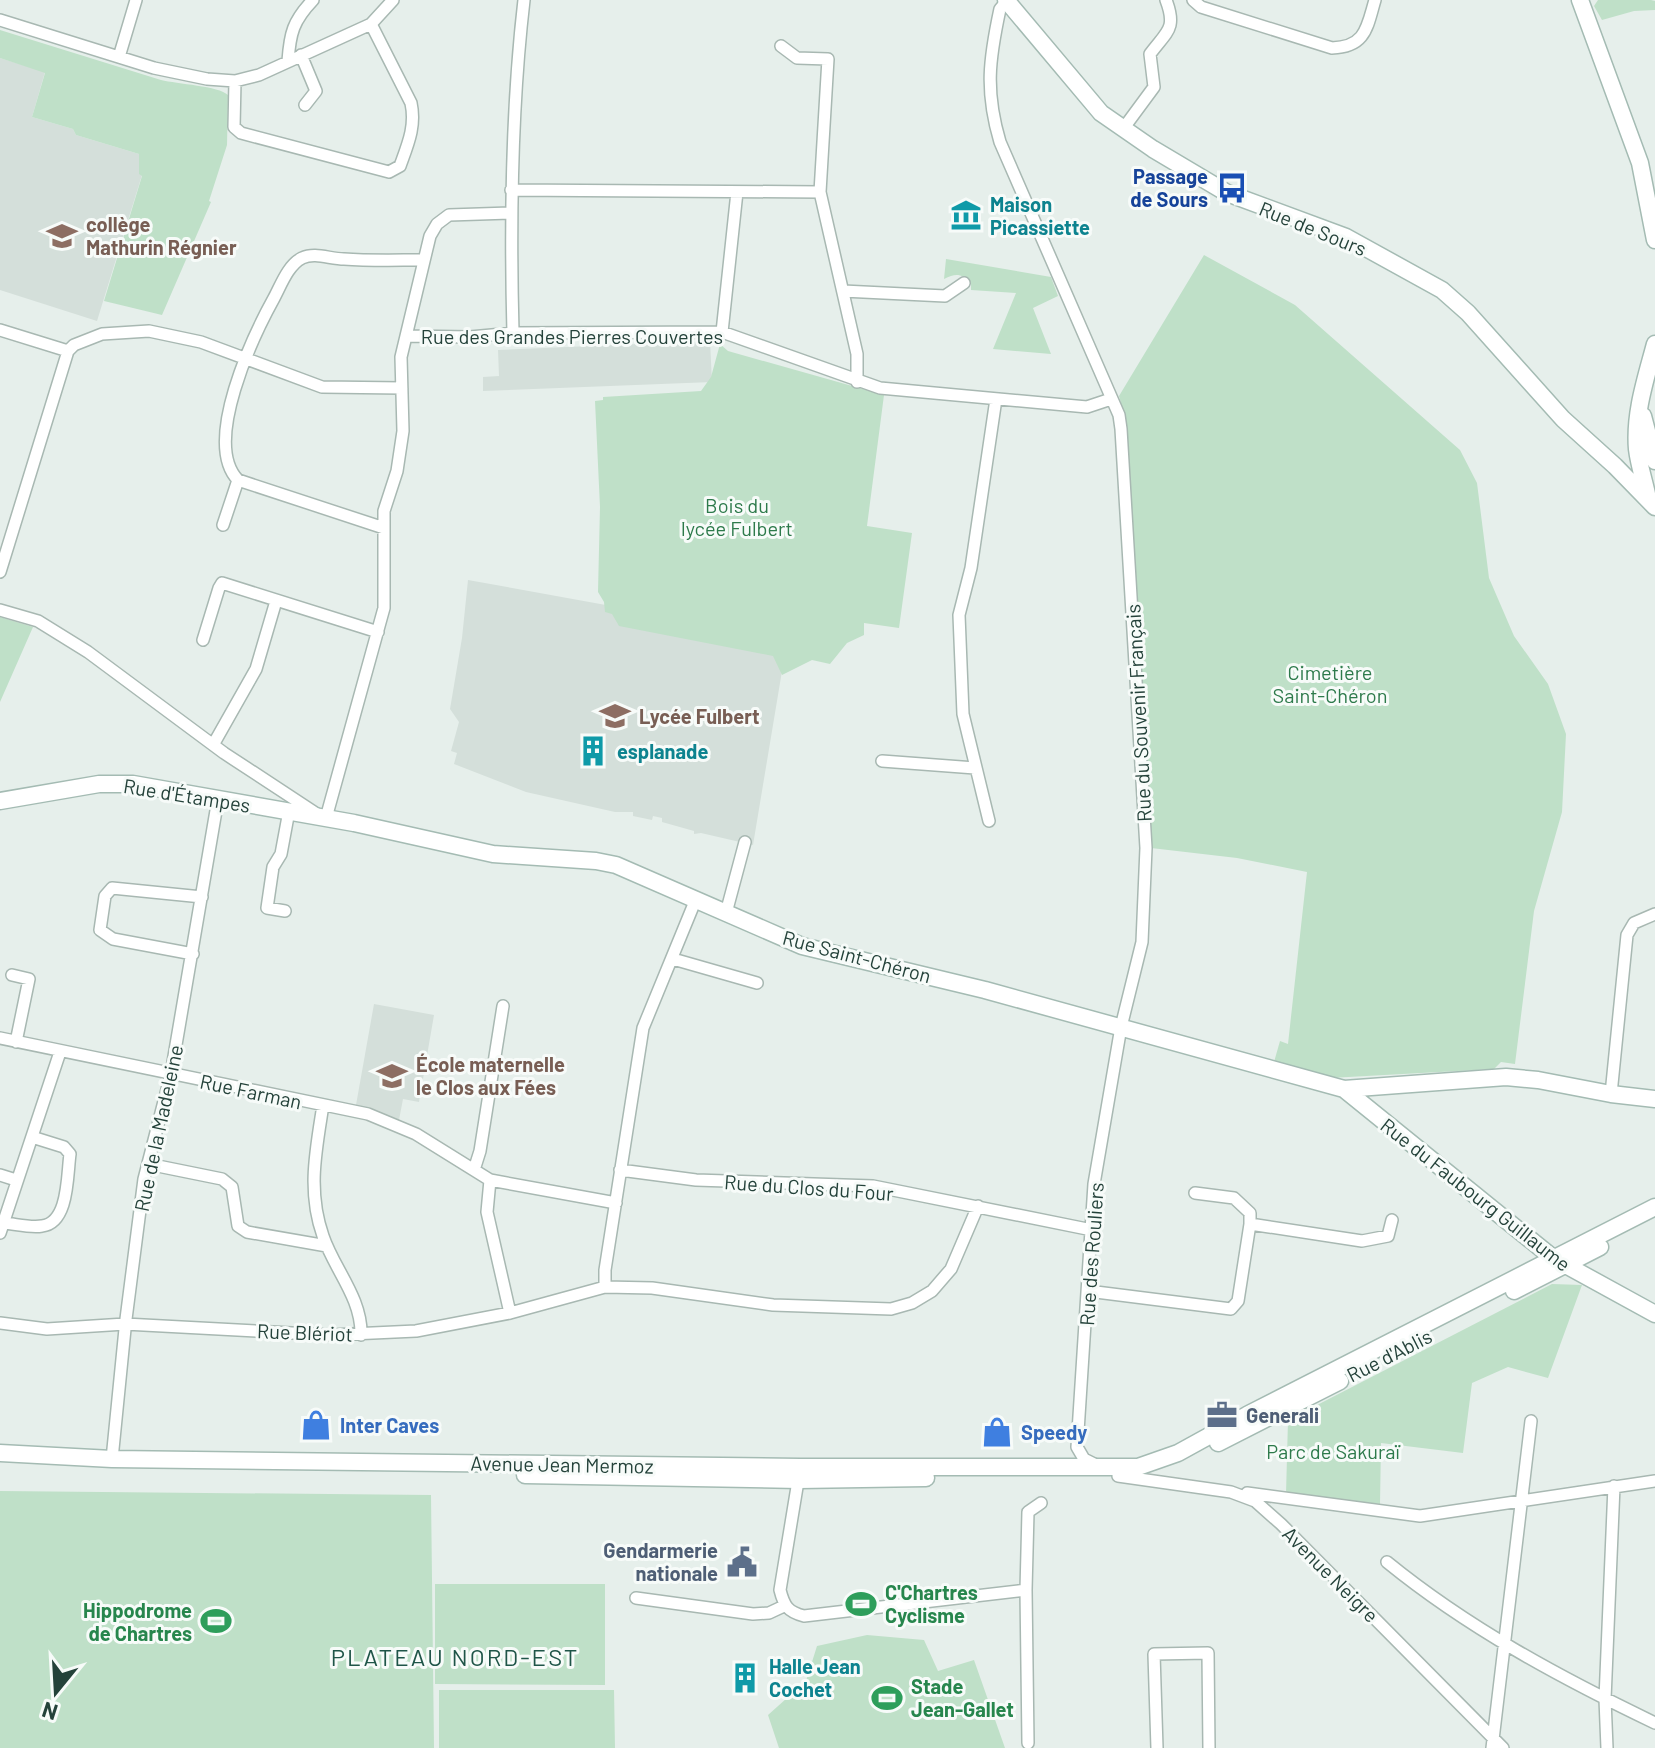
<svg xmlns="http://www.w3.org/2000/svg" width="1655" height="1748" font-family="Barlow,sans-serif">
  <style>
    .built { fill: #d4dfda }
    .green { fill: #bfe0c8 }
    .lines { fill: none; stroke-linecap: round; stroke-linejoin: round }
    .street-casing { stroke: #a8b8b2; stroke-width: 14 }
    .secondary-casing { stroke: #a4bbb3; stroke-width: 19 }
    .street { stroke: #fff; stroke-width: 11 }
    .secondary { stroke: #fff; stroke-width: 16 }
    .labels { text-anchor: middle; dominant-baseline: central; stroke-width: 6; stroke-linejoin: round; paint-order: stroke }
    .transit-label { font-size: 20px; font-weight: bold; fill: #164399; stroke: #f7fbf9; text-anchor: end }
    .culture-label { font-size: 20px; font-weight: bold; fill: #0d838f; stroke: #f7fbf9; text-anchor: start }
    .education-label { font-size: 20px; font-weight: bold; fill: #785e54; stroke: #f7fbf9; text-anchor: start }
    .street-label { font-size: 20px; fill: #24423a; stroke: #f7fbf9 }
    .park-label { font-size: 20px; fill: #2d7a4b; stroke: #f7fbf9 }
    .service-label { font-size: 20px; font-weight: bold; fill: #4e5e75; stroke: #f7fbf9; text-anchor: start }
    .shop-label { font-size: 20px; font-weight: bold; fill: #366cbe; stroke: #f7fbf9; text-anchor: start }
    .leisure-label { font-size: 20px; font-weight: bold; fill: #27864d; stroke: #f7fbf9; text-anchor: start }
    .quarter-label { font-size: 24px; letter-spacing: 2px; fill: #1f5548; stroke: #f7fbf9 }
  </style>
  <rect width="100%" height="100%" fill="#e6efeb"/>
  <!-- built -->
  <path class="built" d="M0,58L45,72L32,117L73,129L76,135L139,154L142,175L97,321L0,290Z
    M710,341L712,382L483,391V377L499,376L498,350Z
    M468,580L738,629L785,653L753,845L701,833L694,834V831L662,822V818L653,816L652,820L633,816V812H615L526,792L454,764L457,753L451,751L459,722L450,709L462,638Z
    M374,1004L434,1015L419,1102L403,1099L399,1120L356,1105Z"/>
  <!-- green -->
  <path class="green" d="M1598,0H1651L1655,1V10L1634,11L1602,20L1594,6Z
    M0,30L161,80C177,84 219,86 228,95L227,145L209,201L211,202L162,315L104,301L142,176L139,174V154L76,135L73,129L32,117L45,73L0,58Z
    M1204,255L1295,305L1460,450L1477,483L1489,578L1514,636L1548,684L1566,734L1562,812L1534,911L1515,1064L1501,1062L1494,1069L1330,1078L1274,1062L1280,1041L1288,1044L1307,872L1237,858L1151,848L1125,418L1119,396Z
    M946,259L1051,277L1058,296L1033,308L1051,354L993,349L1016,293L971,290V283C961,273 956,273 944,279Z
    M720,344L728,351L884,395L867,526L912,533L899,628L864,623V635L847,643L830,664L812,660L782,675L773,656L619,626L612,614L605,612L604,602L598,592L600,507L595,401L603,400V397L701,391L711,377Z
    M0,617L33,627L0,702Z
    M1552,1284L1582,1285L1548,1378L1508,1367L1472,1383L1463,1453L1381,1443L1380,1504L1286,1494L1288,1420Z
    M0,1491L431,1495L434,1748H0Z
    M435,1584H605V1685L435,1684Z
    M867,1635L924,1640L938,1671L974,1660L1005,1748H779L768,1715L806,1681L817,1646Z
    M439,1690H614L615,1748H439Z"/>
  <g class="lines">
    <!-- street casing -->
    <g class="street-casing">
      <path id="street" d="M1193,0L1201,7L1332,48C1366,47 1367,27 1375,0
        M1007,1L1000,9C989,60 985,91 1000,142L1119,415L1121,429L1146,848L1142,942L1121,1027L1094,1184L1077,1447L1084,1459L1098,1466
        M0,20L154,68L207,79L235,81L259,75L371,24L393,0
        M781,46L797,58L828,59L820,192L857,354V382
        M301,55L316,91L305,105
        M119,57L136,0
        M288,61C290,33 293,21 313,0
        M235,81L234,127L241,133L389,172L400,166C408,144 416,126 411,103L371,24
        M1123,129L1154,87L1150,54C1167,31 1177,29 1166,0
        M511,190L820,192
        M843,291L945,296L964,283
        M0,330L68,351
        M722,332L737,192
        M513,333C510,222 511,111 524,0
        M406,336L470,337L513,333L722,332L880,388L1087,407L1111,399
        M68,351L74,345L102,334L149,331L201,342L322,387L402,388
        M238,480L384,528
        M223,525L238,480C202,443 253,336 274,298C281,285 288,265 302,258C315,252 330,259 344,259C370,261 397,260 423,260
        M0,572L68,351
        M0,610L38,621L88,652L224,753L320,816
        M203,640L219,588L222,583L378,632
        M213,745L256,669L276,601
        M882,761L975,768
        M326,818L384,608V511L397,471L403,431L401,357L430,236L437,224L449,215L510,213
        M989,821L963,714L959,615L971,568L996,399
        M285,911L267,908L273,867L281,854L289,811
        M726,913L745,842
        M193,954L113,939L100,930L105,896L112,888L202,897
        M673,959L757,983
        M12,975L29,979L16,1042
        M0,1038L368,1114L416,1134L490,1180L616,1203
        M1611,1094L1627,935L1634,923L1655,914
        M323,1105C316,1150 307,1191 323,1236C334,1269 362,1298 361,1335
        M148,1164L222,1179L232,1187L238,1226L247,1232L327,1246
        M474,1170L480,1151L503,1006
        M620,1170L696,1180L873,1186L1092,1230
        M0,1175L16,1180
        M490,1180L487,1212L510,1313
        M1195,1193L1234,1198L1250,1213V1224
        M4,1223C16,1224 30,1228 42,1226C69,1223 67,1175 70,1154L64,1147L32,1137
        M0,1233L60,1052
        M605,1287V1270L643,1028L696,899
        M1088,1291L1231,1309L1238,1301L1250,1224L1362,1241L1388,1236L1392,1220
        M0,1323L47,1329L125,1324L330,1335L416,1331L510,1313L605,1287L652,1288L773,1305L891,1309L912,1303L932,1291L951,1269L978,1206
        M112,1459L126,1319L144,1179L171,1074L218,799
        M799,1475L780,1590C784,1606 788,1612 804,1616L1026,1590L1028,1512L1041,1503
        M1118,1476L1231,1492L1255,1501L1281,1524L1503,1748
        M1247,1493L1420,1516L1655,1481
        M1387,1562C1468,1628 1561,1678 1655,1723
        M1026,1590L1028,1743
        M636,1598L753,1614L769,1613L784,1606
        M1157,1748L1154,1654L1208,1653L1209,1748
        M1492,1748L1531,1421
        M1607,1748L1605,1699L1614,1486"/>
    </g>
    <!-- secondary casing -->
    <g class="secondary-casing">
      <path id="secondary" d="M1006,0L1101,113L1153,149L1227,193L1346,237L1442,290L1468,313L1563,419L1615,466L1655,507
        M1580,0L1640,163L1655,240
        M1643,416L1655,461
        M1648,499C1645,483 1639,466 1637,449C1634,413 1646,378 1655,344
        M0,801L99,784H133L354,823L493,854L596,861L616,865L802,946L985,990L1344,1089L1506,1077L1538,1080L1611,1094L1655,1099
        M1344,1089L1553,1258L1655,1314
        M1514,1291L1600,1247
        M1218,1443L1340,1381
        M0,1453L112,1459L800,1467H1138L1178,1453L1247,1415L1655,1207
        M525,1475L799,1480L926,1478"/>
    </g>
    <!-- street -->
    <use href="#street" class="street"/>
    <!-- secondary -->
    <use href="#secondary" class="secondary"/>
  </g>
  <!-- icons -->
  <defs>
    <g id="bus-bare" transform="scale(2.4)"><path d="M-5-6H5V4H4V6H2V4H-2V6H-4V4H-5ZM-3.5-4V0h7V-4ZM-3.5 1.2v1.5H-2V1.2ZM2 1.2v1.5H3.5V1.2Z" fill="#1a4fb4" stroke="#f7fbf9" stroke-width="2.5" paint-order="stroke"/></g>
    <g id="museum-bare" transform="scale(2.4)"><path d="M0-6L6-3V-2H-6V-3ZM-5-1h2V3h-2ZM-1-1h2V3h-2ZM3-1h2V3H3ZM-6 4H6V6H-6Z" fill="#0f9aa8" stroke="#f7fbf9" stroke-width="2.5" paint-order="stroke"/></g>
    <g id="school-bare" transform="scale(2.4)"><path d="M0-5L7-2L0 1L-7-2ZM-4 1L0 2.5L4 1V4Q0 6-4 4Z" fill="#8d6e63" stroke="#f7fbf9" stroke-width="2.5" paint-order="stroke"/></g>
    <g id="building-bare" transform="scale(2.4)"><path d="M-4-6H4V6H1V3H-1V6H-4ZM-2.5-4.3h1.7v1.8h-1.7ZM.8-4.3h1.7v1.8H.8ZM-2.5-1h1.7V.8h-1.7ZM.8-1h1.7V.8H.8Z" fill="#0f9aa8" stroke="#f7fbf9" stroke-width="2.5" paint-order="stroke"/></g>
    <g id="office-bare" transform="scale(2.4)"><path d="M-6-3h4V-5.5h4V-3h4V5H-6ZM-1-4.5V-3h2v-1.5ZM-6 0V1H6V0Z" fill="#5c6f8a" stroke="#f7fbf9" stroke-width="2.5" paint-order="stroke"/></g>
    <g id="shop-bare" transform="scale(2.4)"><path d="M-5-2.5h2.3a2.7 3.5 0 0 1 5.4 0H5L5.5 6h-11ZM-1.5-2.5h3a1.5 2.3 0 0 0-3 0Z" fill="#3f7fe0" stroke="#f7fbf9" stroke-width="2.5" paint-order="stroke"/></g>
    <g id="civic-bare" transform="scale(2.4)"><path d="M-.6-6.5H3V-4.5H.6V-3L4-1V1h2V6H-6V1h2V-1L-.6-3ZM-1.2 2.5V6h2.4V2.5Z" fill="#5c6f8a" stroke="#f7fbf9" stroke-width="2.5" paint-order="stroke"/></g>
    <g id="stadium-bare" transform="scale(2.4)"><path d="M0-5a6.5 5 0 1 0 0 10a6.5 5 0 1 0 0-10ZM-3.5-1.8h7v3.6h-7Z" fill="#2e9e5b" stroke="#f7fbf9" stroke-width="2.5" paint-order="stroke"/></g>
  </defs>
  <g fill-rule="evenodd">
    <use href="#bus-bare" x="1232" y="188"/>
    <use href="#museum-bare" x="966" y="215"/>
    <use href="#school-bare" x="62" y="236"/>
    <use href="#school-bare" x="615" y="716"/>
    <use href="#building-bare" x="593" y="751"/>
    <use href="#school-bare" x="392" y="1076"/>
    <use href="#office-bare" x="1222" y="1415"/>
    <use href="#shop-bare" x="316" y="1425"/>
    <use href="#shop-bare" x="997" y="1432"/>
    <use href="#civic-bare" x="742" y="1562"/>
    <use href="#stadium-bare" x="861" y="1604"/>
    <use href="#stadium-bare" x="216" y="1621"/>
    <use href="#building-bare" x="745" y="1678"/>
    <use href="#stadium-bare" x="887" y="1698"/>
  </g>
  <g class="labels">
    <!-- transit labels -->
    <g class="transit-label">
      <text x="1208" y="176">Passage<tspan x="1208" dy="23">de Sours</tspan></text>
    </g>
    <!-- culture labels -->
    <g class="culture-label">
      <text x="990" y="204">Maison<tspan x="990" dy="23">Picassiette</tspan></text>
      <text x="617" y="751">esplanade</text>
      <text x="769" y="1666">Halle Jean<tspan x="769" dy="23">Cochet</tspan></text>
    </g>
    <!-- education labels -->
    <g class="education-label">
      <text x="86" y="224">collège<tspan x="86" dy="23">Mathurin Régnier</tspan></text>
      <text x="639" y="716">Lycée Fulbert</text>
      <text x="416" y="1064">École maternelle<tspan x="416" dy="23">le Clos aux Fées</tspan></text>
    </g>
    <!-- street labels -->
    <g class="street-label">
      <text transform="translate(1313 228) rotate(22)">Rue de Sours</text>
      <text x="572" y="336">Rue des Grandes Pierres Couvertes</text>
      <text transform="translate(1138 713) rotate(-93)">Rue du Souvenir Français</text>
      <text transform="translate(187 795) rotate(9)">Rue d'Étampes</text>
      <text transform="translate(857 956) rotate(15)">Rue Saint-Chéron</text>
      <text transform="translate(251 1091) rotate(12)">Rue Farman</text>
      <text transform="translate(158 1128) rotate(-78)">Rue de la Madeleine</text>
      <text transform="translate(809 1187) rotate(4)">Rue du Clos du Four</text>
      <text transform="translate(1476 1194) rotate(38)">Rue du Faubourg Guillaume</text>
      <text transform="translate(1091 1254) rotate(-86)">Rue des Rouliers</text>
      <text transform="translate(305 1332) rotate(2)">Rue Blériot</text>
      <text transform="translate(1389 1355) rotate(-27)">Rue d'Ablis</text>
      <text transform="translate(562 1464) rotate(1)">Avenue Jean Mermoz</text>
      <text transform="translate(1331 1574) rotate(45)">Avenue Neigre</text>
    </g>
    <!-- park labels -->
    <g class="park-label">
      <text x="737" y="505">Bois du<tspan x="737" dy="23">lycée Fulbert</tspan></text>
      <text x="1330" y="672">Cimetière<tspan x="1330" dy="23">Saint-Chéron</tspan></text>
      <text x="1333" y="1451">Parc de Sakuraï</text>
    </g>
    <!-- service labels -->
    <g class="service-label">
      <text x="1246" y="1415">Generali</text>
      <text x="718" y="1550" text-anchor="end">Gendarmerie<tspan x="718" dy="23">nationale</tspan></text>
    </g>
    <!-- shop labels -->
    <g class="shop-label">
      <text x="340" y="1425">Inter Caves</text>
      <text x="1021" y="1432">Speedy</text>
    </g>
    <!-- leisure labels -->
    <g class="leisure-label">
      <text x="885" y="1592">C'Chartres<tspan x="885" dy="23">Cyclisme</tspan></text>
      <text x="192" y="1610" text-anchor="end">Hippodrome<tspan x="192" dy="23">de Chartres</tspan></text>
      <text x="911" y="1686">Stade<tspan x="911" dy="23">Jean-Gallet</tspan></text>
    </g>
    <!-- quarter labels -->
    <g class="quarter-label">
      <text x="455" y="1656">PLATEAU NORD-EST</text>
    </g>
  </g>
  <!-- north arrow -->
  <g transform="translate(56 1692) rotate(198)" stroke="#f7fbf9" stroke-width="6" paint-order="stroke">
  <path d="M0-6L14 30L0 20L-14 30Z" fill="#24423a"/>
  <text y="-12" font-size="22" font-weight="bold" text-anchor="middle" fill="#24423a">N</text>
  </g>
</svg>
